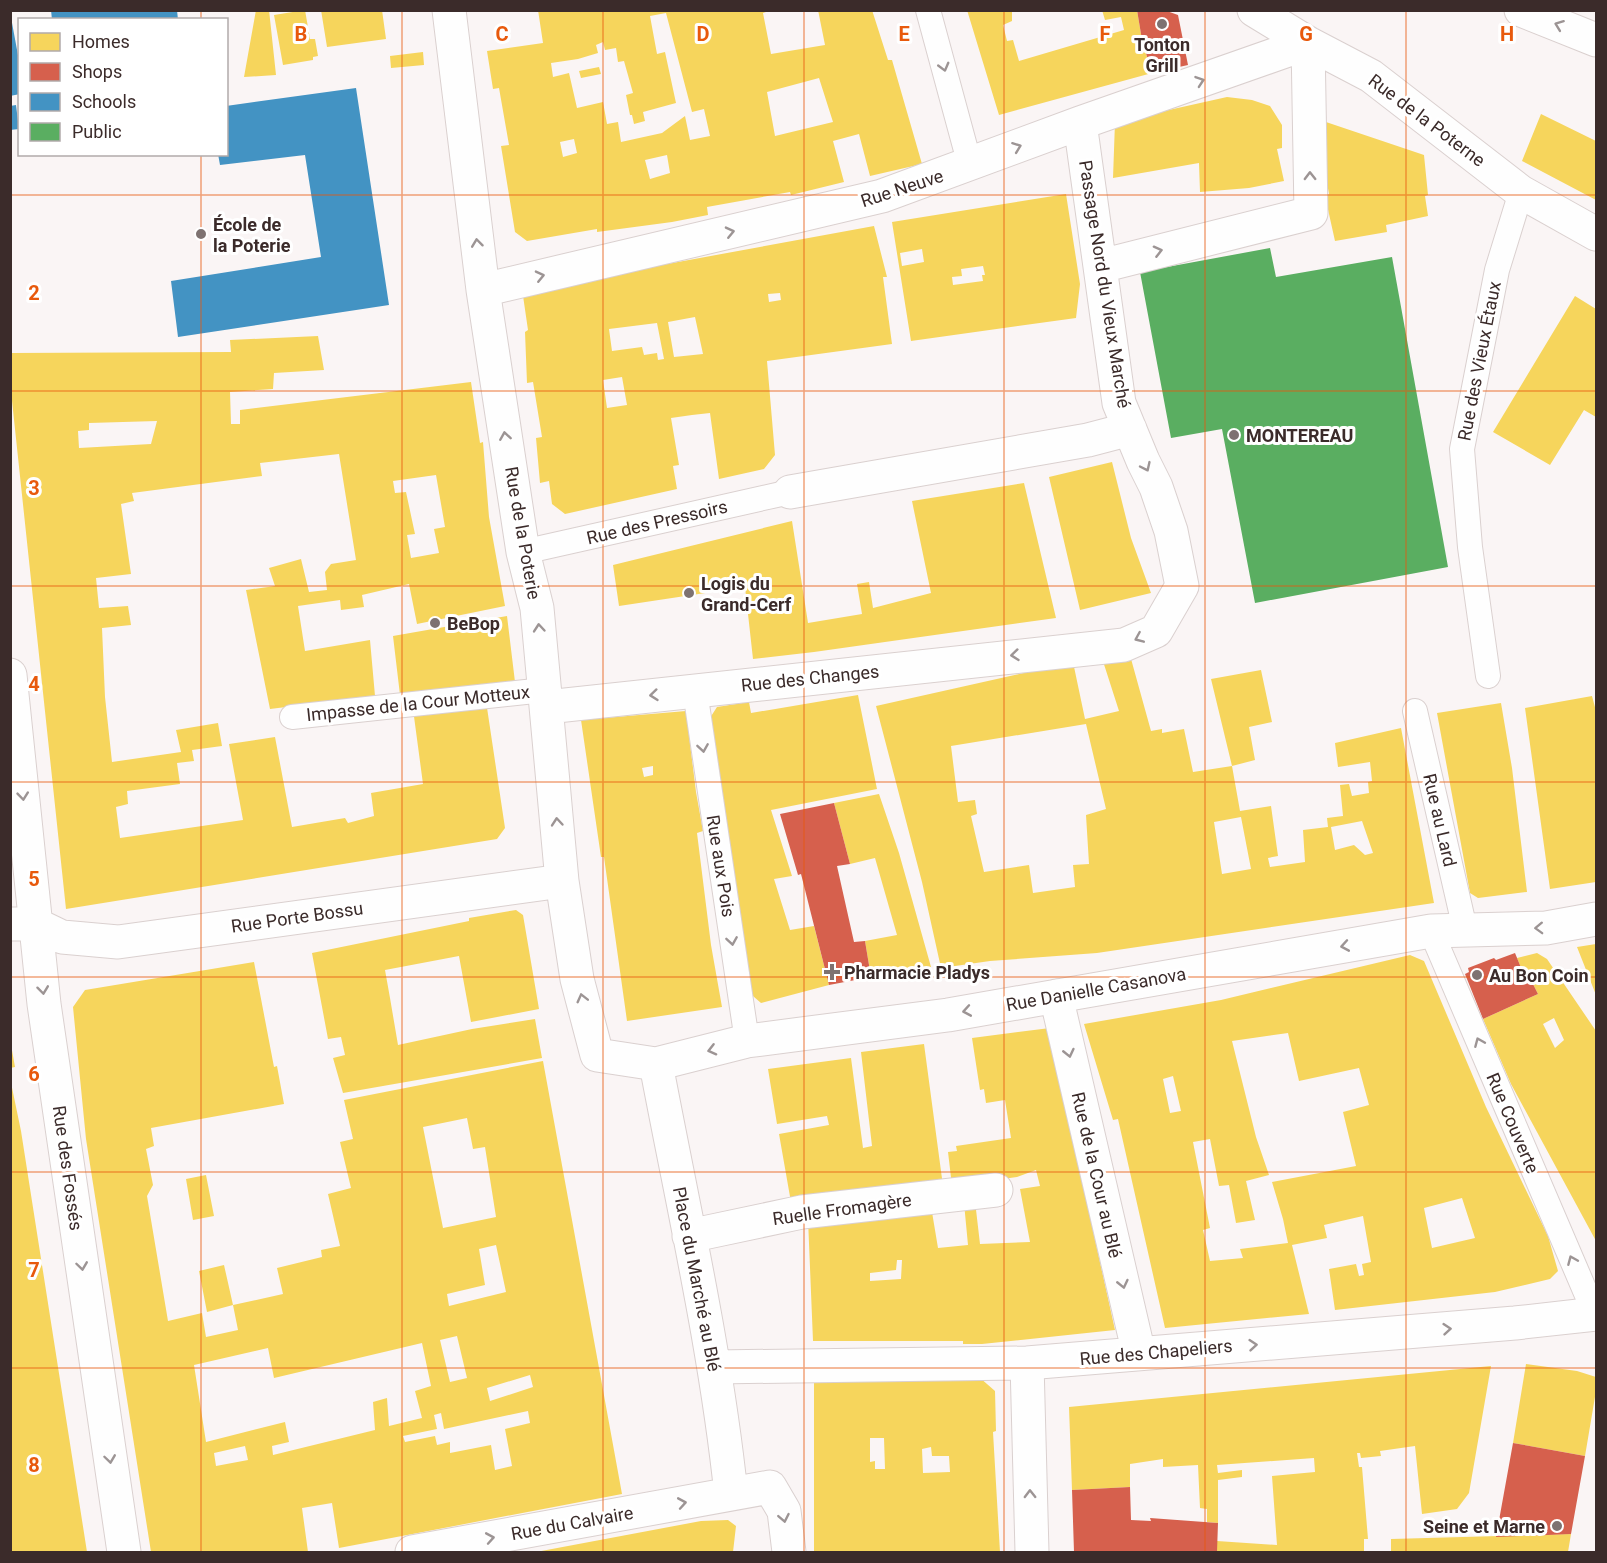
<svg xmlns="http://www.w3.org/2000/svg" width="1607" height="1563" font-family="Roboto,sans-serif">
  <style>
    .homes { fill: #f6d55c; fill-rule: evenodd }
    .shops { fill: #d6604d }
    .schools { fill: #4393c3 }
    .public { fill: #5aae61 }
    .lines { fill: none; stroke-linecap: round; stroke-linejoin: round }
    .lane-casing { stroke: #dad0cf; stroke-width: 26 }
    .street-casing { stroke: #dad0cf; stroke-width: 35 }
    .lane { stroke: #fefefe; stroke-width: 24 }
    .street { stroke: #fefefe; stroke-width: 33 }
    .oneway { stroke: #9c9494 }
    .grid { fill: none; stroke: #e8590c; stroke-width: 1.5; stroke-opacity: 0.55 }
    .poi-dot { fill: #7e7271; stroke: #fff; stroke-width: 2 }
    .labels { text-anchor: middle; dominant-baseline: central; stroke-width: 6; stroke-linejoin: round; paint-order: stroke }
    .poi-label { font-size: 18px; font-weight: bold; fill: #3b2b2a; stroke: #fff; text-anchor: start }
    .street-label { font-size: 18px; fill: #3b2b2a; stroke: #fff }
    .grid-label { font-size: 20px; text-anchor: middle; font-weight: bold; fill: #e8590c; stroke: #fff; stroke-width: 6; stroke-linejoin: round; paint-order: stroke }
  </style>
  <rect width="100%" height="100%" fill="#faf5f5"/>
  <!-- homes -->
  <path class="homes" d="M256,10H269L276,75L244,77Z
    M305,10L310,39H315L318,56L313,57V60L283,65L274,15Z
    M321,10H382L386,39L327,47Z
    M538,10H772L763,13L771,54L825,45L818,10H872L888,60H892L922,164L870,176L859,134L833,141L844,182L791,195L790,192L707,207L708,215L672,222L597,232V229L527,241L515,232L501,146L509,145L499,88L493,89L487,51L543,43ZM666,13L692,112L704,109L710,136L690,140L685,116L662,133L621,142L618,122L607,124L603,102L577,108L569,73L553,77L551,63L578,59L598,53L596,45L603,42L605,50L616,48L618,62L624,61L633,93L626,95L630,115H632L634,124L645,121L643,112L676,103L665,52L657,54L650,16ZM819,78L833,122L775,136L767,92ZM574,139L577,153L563,157L560,142ZM667,155L670,173L650,179L645,160Z
    M967,10H1012V21L1003,25L1007,41L1013,40L1019,61L1124,30L1121,17L1105,20L1102,10H1137L1142,40L1152,73L999,115Z
    M423,52L424,65L391,68L390,56Z
    M599,67L601,74L581,78L579,71Z
    M1227,97L1252,100L1270,106L1282,125V148L1277,149L1284,181L1249,188L1200,192L1199,163L1113,178L1115,122Z
    M1541,114L1596,141V200L1522,161Z
    M1323,121L1424,155L1428,195L1425,196L1428,216L1386,225L1387,232L1335,241L1325,196L1329,194L1318,133Z
    M1066,194L1080,284L1076,318L911,341L892,222ZM922,249L924,262L902,266L900,253ZM983,266L985,275H982L983,281L953,285L952,277L962,276L961,269Z
    M874,226L887,277H883L892,344L767,361L775,455L764,469L719,479L710,413L692,415L671,418L679,465L673,466L677,489L565,514L552,504L549,481L540,483L536,438L542,437L533,382L527,383L525,332L528,330L521,282L629,271ZM780,293L781,300L769,302L768,294ZM695,317L703,354L674,357L668,322ZM657,323L664,359L658,360L657,353L644,355L642,347L612,351L609,329ZM622,377L627,405L607,408L603,380Z
    M1575,296L1596,309V417L1584,410L1550,465L1493,432Z
    M318,336L324,370L274,373L273,389L230,392L231,424H240V410L471,382L480,443L483,442L489,517L505,606L417,624L409,584L362,595L364,607L341,610L340,600L298,606L305,651L370,640L375,696L270,709L246,590L275,586L269,568L301,559L309,592L327,590L325,572L331,564L356,560L339,454L260,463L262,476L132,493L134,501L121,504L131,574L96,578L99,608L128,606L131,625L102,628L105,697L112,762L181,752L176,730L218,723L222,746L192,750L194,761L177,763L180,784L127,791L128,804L116,807L120,838L243,820L229,744L275,737L292,827L345,818L348,823L374,816L371,793L423,784L413,709L486,701L505,828L497,839L66,909L10,382V353L231,352L230,340ZM157,421L151,444L79,448L78,431L89,430V423ZM436,475L445,527L434,529L439,553L411,558L407,535L415,534L406,492L395,493L393,481Z
    M1112,462L1131,538L1151,593L1080,610L1049,477Z
    M1024,483L1056,618L814,652L753,659L745,587L619,606L613,565L792,521L808,623L862,614L857,584L869,582L873,608L931,593L912,501Z
    M507,616L515,682L400,695L393,636Z
    M1128,648L1151,731L1162,729V733L1184,729L1193,772L1232,766L1211,679L1261,670L1272,722L1249,727L1255,760L1232,766L1240,811L1271,806L1278,856L1268,858L1270,867L1305,862L1303,830L1328,827L1327,818L1343,816L1340,785L1349,784L1352,796L1369,793L1368,782L1372,781L1370,762L1338,767L1335,743L1401,728L1434,903L1097,953L990,961L941,968L922,882L876,706L1073,662L1085,719L1119,711L1101,655ZM1086,724L1106,809L1086,815L1089,864L1073,865L1075,887L1033,893L1029,865L984,872L971,816L977,814L975,800L958,802L951,746ZM1241,817L1251,869L1222,874L1214,822ZM1362,821L1373,853L1365,855L1354,845L1335,850L1331,827Z
    M858,695L877,789L771,810L792,876L774,879L790,930L814,926L829,985L761,1003L746,990L708,721L717,707L749,702L751,713Z
    M1592,696L1596,711V882L1550,889L1525,708Z
    M1501,703L1512,768L1527,892L1478,898L1470,893L1437,713Z
    M686,711L696,792L703,831L697,833L711,945L722,1007L627,1021L604,857H601L581,720ZM653,766V775L644,777L642,768Z
    M879,794L899,853L931,967L871,977L865,941L897,935L875,858L850,864L834,803Z
    M516,910L523,915L539,1009L471,1022L459,956L385,970L390,998L398,1045L472,1029L535,1019L542,1058L343,1093L333,1058L345,1055L341,1037L328,1039L312,953L469,921V918Z
    M1596,944V995L1577,947Z
    M1537,953L1547,959L1596,1031V1241L1511,1084L1483,1019L1538,994L1532,982L1526,980L1517,958ZM1554,1018L1564,1040L1555,1048L1543,1024Z
    M1410,955L1424,961L1486,1107L1548,1236L1558,1271L1550,1279L1495,1292L1335,1310L1329,1269L1356,1264L1359,1276L1364,1275L1362,1264L1371,1262L1363,1216L1324,1225L1327,1238L1292,1245L1309,1314L1165,1328L1118,1119L1113,1120L1084,1024L1221,1000ZM1288,1033L1299,1081L1359,1068L1369,1105L1343,1112L1356,1166L1272,1182L1283,1219L1288,1243L1240,1249L1243,1258L1210,1261L1203,1230L1210,1228L1193,1142L1210,1139L1219,1186L1229,1185L1236,1223L1255,1220L1246,1181L1269,1175L1256,1137L1232,1041ZM1173,1076L1181,1111L1170,1113L1163,1079ZM1462,1198L1475,1238L1432,1248L1424,1208Z
    M254,962L274,1067L277,1066L284,1104L151,1128L154,1146L146,1149L153,1185L147,1196L168,1321L202,1313L206,1337L238,1330L233,1305L283,1294L277,1268L322,1257L321,1250L340,1246L328,1194L351,1188L340,1142L353,1139L344,1100L543,1061L622,1494L339,1548L332,1503L302,1508L308,1552H151L86,1139L73,1007L85,990ZM467,1118L473,1149L485,1147L496,1217L443,1228L423,1127ZM496,1245L506,1292L449,1306L447,1294L485,1285L479,1249ZM457,1336L467,1378L450,1382L440,1340ZM422,1343L431,1386L415,1391L422,1418L389,1426L387,1398L373,1402L375,1430L273,1455L272,1446L289,1442L285,1422L206,1442L194,1365L268,1348L274,1378ZM530,1375L533,1387L490,1401L487,1388ZM528,1411L530,1423L505,1429L512,1466L495,1470L491,1445L450,1453V1442L437,1445L435,1436L405,1442L403,1436L437,1429L434,1415L441,1413L444,1429ZM245,1446L248,1460L216,1466L214,1453Z
    M1050,1028L1077,1158L1115,1330L982,1344H963V1341H813L808,1219L931,1206L938,1248L968,1245L964,1203L975,1201L980,1244L1030,1242L1020,1189L1040,1186L1036,1170L1017,1177L952,1186L948,1152L957,1151L956,1146L1011,1138L1005,1100L986,1103L984,1089L980,1090L972,1038ZM897,1260H902L901,1279L870,1281V1273L896,1270Z
    M10,1039L15,1067L10,1068Z
    M924,1044L943,1186L792,1208L779,1134L829,1125L827,1116L777,1124L768,1069L851,1058L863,1148L872,1146L861,1052Z
    M10,1078L21,1131L87,1552H10Z
    M206,1175L214,1216L193,1220L186,1179Z
    M224,1265L233,1305L207,1312L199,1271Z
    M1526,1364L1577,1371L1596,1377V1391L1585,1456L1513,1443Z
    M1491,1366L1469,1493L1457,1509L1422,1514L1415,1446L1380,1451L1381,1456L1361,1458L1360,1453H1357L1359,1467H1362L1368,1539H1364V1552H1217V1541L1277,1545L1272,1476L1315,1472L1314,1458L1217,1465L1218,1473L1242,1470V1477L1218,1480V1523L1207,1522V1509L1200,1508L1198,1465L1163,1467V1459L1130,1464V1487L1072,1490L1069,1407Z
    M821,1377H979L995,1391L996,1431L993,1432L1000,1552H814V1383ZM870,1438H884L885,1469H875V1461L870,1462ZM931,1447L932,1456H949L950,1472L923,1473L922,1449Z
    M728,1520L736,1526L733,1552H536L701,1521Z
    M1571,1534L1568,1552H1391V1539Z"/>
  <!-- shops -->
  <path class="shops" d="M1137,10H1164L1178,15L1188,65L1152,73L1142,40Z
    M834,803L850,864L837,866L854,942L865,941L871,977L829,985L801,874L798,875L780,814Z
    M1515,953L1526,980L1532,982L1538,994L1483,1019L1465,974L1469,972L1468,968L1494,958L1496,960Z
    M1513,1443L1585,1456L1571,1534L1496,1537Z
    M1130,1487L1131,1520L1151,1521L1150,1518L1218,1523L1217,1552H1074L1072,1490Z"/>
  <!-- schools -->
  <path class="schools" d="M51,10H177L178,20H52Z
    M10,12L20,66V94L10,96Z
    M356,88L389,305L178,337L171,281L321,257L305,155L220,165L218,154H226V106Z
    M16,105L19,129L10,130V106Z"/>
  <!-- public -->
  <path class="public" d="M1270,248L1276,277L1392,257L1448,567L1255,603L1222,429L1171,438L1140,272Z"/>
  <g class="lines">
    <!-- lane casing -->
    <g class="lane-casing">
      <path id="lane" d="M928,10L970,165
        M523,552L790,492
        M1488,676L1470,547L1462,449L1497,270L1521,192
        M695,691L747,1041
        M1415,711L1465,929
        M292,717L544,690
        M1431,931L1595,1314"/>
    </g>
    <!-- street casing -->
    <g class="street-casing">
      <path id="street" d="M449,10L483,290L523,552L537,608L562,881L577,979L597,1055L656,1064L747,1041L948,1015L1431,931L1546,928L1596,919
        M1254,10L1308,43L1371,76L1521,192L1596,234
        M1521,10L1596,40
        M483,290L882,196L1080,123L1308,43L1311,213L1101,266
        M790,492L1088,440L1130,429
        M10,675L44,1004L124,1552
        M547,707L1124,645L1156,631L1182,586L1171,531L1156,487L1143,461L1119,403L1080,123
        M10,924H35L62,937L118,942L562,881
        M1056,996L1139,1354
        M656,1064C683,1207 716,1350 731,1494
        M689,1236L802,1212L996,1190
        M1027,1363L1032,1552
        M715,1367L1027,1363L1515,1323L1596,1314
        M412,1552L770,1487L784,1511L789,1552"/>
    </g>
    <!-- lane -->
    <use href="#lane" class="lane"/>
    <!-- street -->
    <use href="#street" class="street"/>
  </g>
  <!-- one-way arrows -->
  <defs><path id="oneway-chevron" d="M-2-3.5L2.5 0L-2 3.5" fill="none" stroke-width="1.6" stroke-linecap="round" stroke-linejoin="round" transform="scale(1.5)"/></defs>
  <g class="oneway">
    <use href="#oneway-chevron" transform="translate(1559 25) rotate(-159)"/>
    <use href="#oneway-chevron" transform="translate(944 67) rotate(75)"/>
    <use href="#oneway-chevron" transform="translate(1200 81) rotate(-19)"/>
    <use href="#oneway-chevron" transform="translate(1017 147) rotate(-21)"/>
    <use href="#oneway-chevron" transform="translate(1310 176) rotate(-91)"/>
    <use href="#oneway-chevron" transform="translate(730 232) rotate(-13)"/>
    <use href="#oneway-chevron" transform="translate(477 243) rotate(-97)"/>
    <use href="#oneway-chevron" transform="translate(1158 251) rotate(-14)"/>
    <use href="#oneway-chevron" transform="translate(540 276) rotate(-13)"/>
    <use href="#oneway-chevron" transform="translate(505 436) rotate(-99)"/>
    <use href="#oneway-chevron" transform="translate(1146 467) rotate(65)"/>
    <use href="#oneway-chevron" transform="translate(539 628) rotate(-95)"/>
    <use href="#oneway-chevron" transform="translate(1139 638) rotate(157)"/>
    <use href="#oneway-chevron" transform="translate(1015 655) rotate(174)"/>
    <use href="#oneway-chevron" transform="translate(654 695) rotate(174)"/>
    <use href="#oneway-chevron" transform="translate(703 748) rotate(81)"/>
    <use href="#oneway-chevron" transform="translate(23 796) rotate(84)"/>
    <use href="#oneway-chevron" transform="translate(557 822) rotate(-95)"/>
    <use href="#oneway-chevron" transform="translate(1539 928) rotate(178)"/>
    <use href="#oneway-chevron" transform="translate(732 941) rotate(81)"/>
    <use href="#oneway-chevron" transform="translate(1345 946) rotate(170)"/>
    <use href="#oneway-chevron" transform="translate(43 990) rotate(83)"/>
    <use href="#oneway-chevron" transform="translate(582 998) rotate(-104)"/>
    <use href="#oneway-chevron" transform="translate(967 1011) rotate(170)"/>
    <use href="#oneway-chevron" transform="translate(1479 1042) rotate(-113)"/>
    <use href="#oneway-chevron" transform="translate(712 1050) rotate(166)"/>
    <use href="#oneway-chevron" transform="translate(1069 1053) rotate(77)"/>
    <use href="#oneway-chevron" transform="translate(1572 1260) rotate(-113)"/>
    <use href="#oneway-chevron" transform="translate(82 1266) rotate(82)"/>
    <use href="#oneway-chevron" transform="translate(1123 1284) rotate(77)"/>
    <use href="#oneway-chevron" transform="translate(1447 1329) rotate(-5)"/>
    <use href="#oneway-chevron" transform="translate(1253 1345) rotate(-5)"/>
    <use href="#oneway-chevron" transform="translate(110 1459) rotate(82)"/>
    <use href="#oneway-chevron" transform="translate(1030 1494) rotate(-91)"/>
    <use href="#oneway-chevron" transform="translate(682 1503) rotate(-10)"/>
    <use href="#oneway-chevron" transform="translate(784 1518) rotate(79)"/>
    <use href="#oneway-chevron" transform="translate(490 1538) rotate(-10)"/>
  </g>
  <!-- grid -->
  <path class="grid" d="M201,10V20M402,10V1552M603,10V1552M804,10V1552M1004,10V1552M1205,10V1552M1406,10V1552M201,154V1552M10,195H1596M10,391H1596M10,586H1596M10,782H1596M10,977H1596M10,1172H1596M10,1368H1596"/>
  <!-- markers -->
  <g class="poi-dot">
    <circle cx="1162" cy="24" r="6"/>
    <circle cx="201" cy="234" r="6"/>
    <circle cx="1234" cy="435" r="6"/>
    <circle cx="689" cy="593" r="6"/>
    <circle cx="435" cy="623" r="6"/>
    <path d="M829 963h6v6h6v6h-6v6h-6v-6h-6v-6h6z"/>
    <circle cx="1477" cy="975" r="6"/>
    <circle cx="1557" cy="1526" r="6"/>
  </g>
  <g class="labels">
    <!-- poi labels -->
    <g class="poi-label">
      <text x="1162" y="44" text-anchor="middle">Tonton<tspan x="1162" dy="21">Grill</tspan></text>
      <text x="213" y="224">École de<tspan x="213" dy="21">la Poterie</tspan></text>
      <text x="1246" y="435">MONTEREAU</text>
      <text x="701" y="583">Logis du<tspan x="701" dy="21">Grand-Cerf</tspan></text>
      <text x="447" y="623">BeBop</text>
      <text x="844" y="972">Pharmacie Pladys</text>
      <text x="1489" y="975">Au Bon Coin</text>
      <text x="1545" y="1526" text-anchor="end">Seine et Marne</text>
    </g>
    <!-- street labels -->
    <g class="street-label">
      <text transform="translate(1427 120) rotate(37)">Rue de la Poterne</text>
      <text transform="translate(902 188) rotate(-18)">Rue Neuve</text>
      <text transform="translate(1105 284) rotate(81)">Passage Nord du Vieux Marché</text>
      <text transform="translate(1479 361) rotate(-79)">Rue des Vieux Étaux</text>
      <text transform="translate(657 522) rotate(-13)">Rue des Pressoirs</text>
      <text transform="translate(523 533) rotate(80)">Rue de la Poterie</text>
      <text transform="translate(810 678) rotate(-6)">Rue des Changes</text>
      <text transform="translate(418 703) rotate(-6)">Impasse de la Cour Motteux</text>
      <text transform="translate(1440 820) rotate(77)">Rue au Lard</text>
      <text transform="translate(721 866) rotate(81)">Rue aux Pois</text>
      <text transform="translate(297 917) rotate(-8)">Rue Porte Bossu</text>
      <text transform="translate(1096 989) rotate(-10)">Rue Danielle Casanova</text>
      <text transform="translate(1513 1123) rotate(67)">Rue Couverte</text>
      <text transform="translate(68 1168) rotate(82)">Rue des Fossés</text>
      <text transform="translate(1097 1175) rotate(77)">Rue de la Cour au Blé</text>
      <text transform="translate(842 1209) rotate(-8)">Ruelle Fromagère</text>
      <text transform="translate(697 1279) rotate(79)">Place du Marché au Blé</text>
      <text transform="translate(1156 1352) rotate(-5)">Rue des Chapeliers</text>
      <text transform="translate(572 1523) rotate(-10)">Rue du Calvaire</text>
    </g>
  </g>
  <g class="grid-label">
    <text x="301" y="41">B</text>
    <text x="502" y="41">C</text>
    <text x="703" y="41">D</text>
    <text x="904" y="41">E</text>
    <text x="1105" y="41">F</text>
    <text x="1306" y="41">G</text>
    <text x="1507" y="41">H</text>
    <text x="34" y="300">2</text>
    <text x="34" y="495">3</text>
    <text x="34" y="691">4</text>
    <text x="34" y="886">5</text>
    <text x="34" y="1081">6</text>
    <text x="34" y="1277">7</text>
    <text x="34" y="1472">8</text>
  </g>
  <!-- border -->
  <rect width="1607" height="1563" fill="none" stroke="#3b2b2a" stroke-width="24"/>
  <!-- legend -->
  <rect x="18" y="18" width="210" height="138" fill="#ffffff" stroke="#b1aaaa" stroke-width="1.5"/>
  <rect x="30" y="33" width="30" height="18" fill="#f6d55c" stroke="#b1aaaa" stroke-width="1.5"/>
  <text x="72" y="48" font-size="18" fill="#3b2b2a">Homes</text>
  <rect x="30" y="63" width="30" height="18" fill="#d6604d" stroke="#b1aaaa" stroke-width="1.5"/>
  <text x="72" y="78" font-size="18" fill="#3b2b2a">Shops</text>
  <rect x="30" y="93" width="30" height="18" fill="#4393c3" stroke="#b1aaaa" stroke-width="1.5"/>
  <text x="72" y="108" font-size="18" fill="#3b2b2a">Schools</text>
  <rect x="30" y="123" width="30" height="18" fill="#5aae61" stroke="#b1aaaa" stroke-width="1.5"/>
  <text x="72" y="138" font-size="18" fill="#3b2b2a">Public</text>
</svg>
